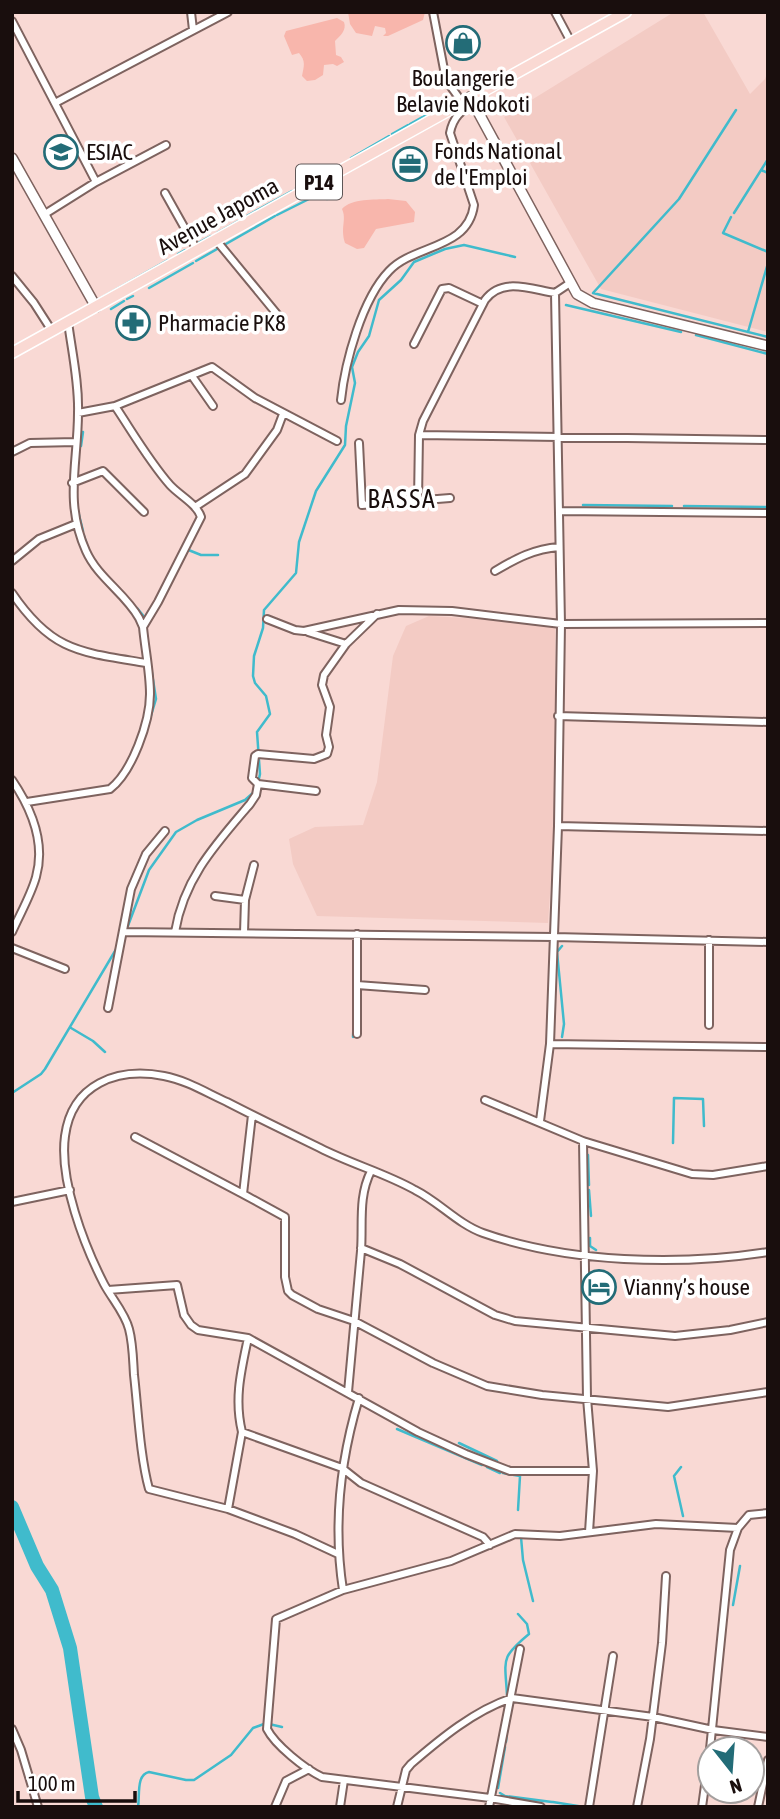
<svg xmlns="http://www.w3.org/2000/svg" width="780" height="1819" font-family="'Asap Condensed',sans-serif">
  <style>
    .built { fill: #f3cbc4 }
    .green { fill: #f8b6ac }
    .lines { fill: none; stroke-linecap: round; stroke-linejoin: round }
    .stream { stroke: #40bbcc; stroke-width: 2.5 }
    .river { stroke: #40bbcc; stroke-width: 14 }
    .street-casing { stroke: #7e635f; stroke-width: 10 }
    .secondary-casing { stroke: #7e635f; stroke-width: 12 }
    .primary-casing { stroke: #fff; stroke-width: 13 }
    .street { stroke: #fff; stroke-width: 6 }
    .secondary { stroke: #fff; stroke-width: 9 }
    .primary { stroke: #fad9d3; stroke-width: 10 }
    .labels { text-anchor: middle; dominant-baseline: central; stroke-width: 7; stroke-linejoin: round; paint-order: stroke }
    .shield { fill: #fff; stroke: #5e5656; stroke-width: 2 }
    .shield-label { font-size: 21px; font-weight: bold; fill: #190e0d }
    .poi-label { font-size: 23px; fill: #190e0d; stroke: #fff; text-anchor: start }
    .street-label { font-size: 23px; fill: #190e0d; stroke: #fff }
    .quarter-label { font-size: 26px; letter-spacing: 2px; fill: #190e0d; stroke: #fff }
  </style>
  <rect width="100%" height="100%" fill="#f9d9d4"/>
  <!-- built -->
  <path class="built" d="M674,12H703L750,94L765,79L768,70V332L601,289L504,117Z
    M429,616L555,623V819L548,923L317,916L293,864L289,839L315,827L363,825L377,782L393,656L406,626Z"/>
  <!-- green -->
  <path class="green" d="M348,12H425L423,20L388,36H383L386,33L385,28L375,26L372,36L356,33L350,24Z
    M337,18L344,22C347,30 340,36 335,41L336,55L341,57L344,62L337,66L333,64L324,65L323,75L315,80L307,81L302,76C304,66 306,61 299,53L292,55L284,36L286,31Z
    M388,199L406,201L415,212L414,222L376,229L364,248L357,249L345,243C340,227 347,220 342,209C352,198 374,200 388,199Z"/>
  <g class="lines">
    <!-- stream -->
    <path class="stream" d="M736,110L679,199L593,293L768,337
      M410,124L444,105
      M392,134L408,125
      M351,158L389,136
      M761,170L768,173
      M296,188L337,166
      M734,213L768,159
      M277,215L323,192L327,199
      M245,217L292,191
      M731,217L723,233L768,252
      M217,233L242,219
      M198,243L211,236
      M178,254L185,250
      M196,261L275,216
      M149,288L193,263
      M99,299L168,260
      M127,299L133,296
      M566,305L681,332
      M111,309L124,301
      M748,332L768,263
      M696,335L768,354
      M81,446L83,432
      M583,505L672,506
      M684,506L768,507
      M78,511L83,531
      M84,536L86,542
      M186,549L201,555H218
      M137,608L146,619
      M143,742L156,699L151,667
      M130,757L141,731
      M131,769L137,756
      M258,783L260,774L257,732L270,714L266,696L255,683L253,676L254,656L263,628L264,610L296,573L299,542L316,491L345,445L346,426L355,383L352,367L358,352L369,336L379,300L401,280L414,262L445,249L464,245L515,257
      M126,931L149,870L176,832L197,820L245,800L254,792
      M562,946L557,952L564,1024L562,1037
      M71,1028L93,1041L105,1052
      M353,1037L354,1015
      M12,1093L41,1074L45,1069L118,946
      M673,1143L674,1098L703,1099L704,1126
      M588,1155L589,1185
      M589,1190L591,1216
      M590,1238V1246L596,1250
      M397,1429L482,1465
      M459,1443L497,1461V1464
      M487,1467L500,1473
      M681,1467L674,1476L683,1516
      M503,1473L520,1476L518,1510
      M521,1537L523,1560L533,1601
      M733,1605L740,1566
      M507,1695C505,1659 500,1658 529,1634L527,1624L518,1614
      M269,1724L282,1727
      M506,1742L507,1731
      M498,1788L505,1747
      M500,1793L505,1796L552,1802
      M553,1802L584,1807
      M138,1807C140,1795 136,1775 149,1772L186,1780H194L231,1755L253,1728L264,1724"/>
    <!-- river -->
    <path class="river" d="M12,1507L37,1566L52,1590L70,1648L92,1797L96,1807"/>
    <!-- street casing -->
    <g class="street-casing">
      <path id="street" d="M191,12L193,30
        M433,12L446,80L462,102
        M555,12L571,42
        M12,21L96,182
        M55,103L228,12
        M165,193L197,250
        M45,214L96,182L166,145
        M216,240L281,319
        M12,276L34,303L52,331
        M414,344L442,289L449,288L483,304
        M192,376L213,406
        M341,400C345,362 362,299 389,271C414,244 468,250 474,205L450,133C453,117 461,111 474,103
        M115,406C133,433 149,461 170,485C179,495 197,504 201,517L158,602L143,627
        M78,413L115,406L212,367L255,398L337,441
        M419,435L768,440
        M359,443L362,505L450,498
        M12,452L30,443L76,442
        M72,483L103,471L144,512
        M418,501L419,435L423,421L485,300C502,277 530,289 555,293
        M195,507L245,474L277,430L283,414
        M559,511L768,513
        M12,561L39,539L76,524
        M495,571C517,558 534,549 559,547
        M12,593C52,652 80,652 146,663
        M267,619L295,630L304,631L399,610L452,611L561,624L768,623
        M308,632L346,644
        M558,716L768,722
        M12,780C31,808 46,842 36,877C31,895 20,914 12,932
        M316,791L258,784L252,778L255,756L258,754L314,759L327,754L329,747L326,735L330,707L322,685L324,675L346,644L377,614
        M27,802L110,789C132,772 150,722 150,694C150,672 145,649 143,627L139,618C125,593 98,578 86,551C64,502 78,463 78,413C79,383 72,352 68,322
        M558,826L768,831
        M215,896L245,900
        M123,932L554,937L768,942
        M175,932C184,878 216,844 250,804L256,795L258,784
        M244,933L245,900L254,865
        M709,940V1025
        M12,948L65,969
        M357,985L425,990
        M108,1008L131,889L146,854L165,831
        M357,1034V934
        M550,1044L768,1047
        M485,1100L583,1141L692,1174L713,1175L768,1166
        M540,1121L550,1044L558,826L561,624L555,293L570,283
        M135,1137L243,1194L252,1115
        M583,1141L587,1398L593,1471L589,1532
        M243,1194L285,1217V1277L288,1291L292,1295L318,1309L354,1321L433,1363L487,1386L542,1395L668,1407L768,1392
        M12,1202L70,1190
        M361,1248L400,1264L495,1315L515,1321L675,1336L730,1330L768,1322
        M108,1290L177,1285L184,1315L191,1325L198,1330L248,1338L418,1432L466,1454L510,1471H593
        M248,1338C241,1371 234,1399 242,1432L342,1468L361,1483L483,1537L490,1545
        M348,1392C352,1345 357,1298 361,1251C363,1223 358,1197 371,1171
        M228,1509L242,1432
        M338,1554L295,1534L228,1509L149,1489C140,1456 138,1410 134,1375C133,1360 133,1344 129,1329C125,1313 112,1299 104,1284C84,1245 59,1180 65,1136C72,1084 117,1067 164,1076C186,1080 207,1093 227,1102C258,1118 289,1133 320,1148C351,1164 385,1173 415,1190C439,1202 458,1224 483,1233C568,1263 679,1266 768,1252
        M343,1590C333,1525 340,1461 359,1398
        M12,1729L21,1750L38,1807
        M710,1749L730,1550L738,1528L749,1515L768,1513
        M275,1807L286,1781L309,1769
        M340,1807L344,1780
        M397,1807L406,1770L411,1764C440,1739 475,1710 512,1698L653,1717L713,1730L768,1737
        M489,1807L520,1649
        M541,1807L490,1798L322,1777C305,1769 275,1745 267,1729L276,1619L343,1590L451,1561L515,1534L560,1536L656,1524L738,1528
        M589,1807L613,1656
        M637,1807L650,1739L662,1643L666,1576
        M702,1807L710,1749
        M758,1807L768,1760"/>
    </g>
    <!-- secondary casing -->
    <g class="secondary-casing">
      <path id="secondary" d="M470,97L577,294L593,303L768,346
        M12,158L96,307"/>
    </g>
    <!-- primary casing -->
    <g class="primary-casing">
      <path id="primary" d="M12,353L626,12"/>
    </g>
    <!-- street -->
    <use href="#street" class="street"/>
    <!-- secondary -->
    <use href="#secondary" class="secondary"/>
    <!-- primary -->
    <use href="#primary" class="primary"/>
  </g>
  <!-- icons -->
  <defs>
    <g id="shop-ring" transform="scale(1.75)"><circle r="9.5" fill="#fff" stroke="#236c77" stroke-width="1.5"/><path d="M-5-2.5h2.3a2.7 3.5 0 0 1 5.4 0H5L5.5 6h-11ZM-1.5-2.5h3a1.5 2.3 0 0 0-3 0Z" fill="#236c77"/></g>
    <g id="school-ring" transform="scale(1.75)"><circle r="9.5" fill="#fff" stroke="#236c77" stroke-width="1.5"/><path d="M0-5L7-2L0 1L-7-2ZM-4 1L0 2.5L4 1V4Q0 6-4 4Z" fill="#236c77"/></g>
    <g id="office-ring" transform="scale(1.75)"><circle r="9.5" fill="#fff" stroke="#236c77" stroke-width="1.5"/><path d="M-6-3h4V-5.5h4V-3h4V5H-6ZM-1-4.5V-3h2v-1.5ZM-6 0V1H6V0Z" fill="#236c77"/></g>
    <g id="pharmacy-ring" transform="scale(1.75)"><circle r="9.5" fill="#fff" stroke="#236c77" stroke-width="1.5"/><path d="M-2-6h4v4h4v4h-4v4h-4v-4h-4v-4h4Z" fill="#236c77"/></g>
    <g id="hotel-ring" transform="scale(1.75)"><circle r="9.5" fill="#fff" stroke="#236c77" stroke-width="1.5"/><path d="M-6-4.5h1.5V1H6V5H4.5V3h-9V5H-6ZM-4 0a1.8 1.8 0 1 1 3.6 0ZM.5 0V-2.5h3Q6-2.5 6 0Z" fill="#236c77"/></g>
  </defs>
  <g fill-rule="evenodd">
    <use href="#shop-ring" x="463" y="43"/>
    <use href="#school-ring" x="61" y="152"/>
    <use href="#office-ring" x="410" y="164"/>
    <use href="#pharmacy-ring" x="133" y="323"/>
    <use href="#hotel-ring" x="599" y="1287"/>
  </g>
  <g class="labels">
    <!-- shield labels -->
    <rect class="shield" x="296" y="164.5" width="46" height="35" rx="5"/>
    <g class="shield-label">
      <text x="319" y="182">P14</text>
    </g>
    <!-- poi labels -->
    <g class="poi-label">
      <text x="463" y="78" text-anchor="middle">Boulangerie<tspan x="463" dy="26">Belavie Ndokoti</tspan></text>
      <text x="434" y="151">Fonds National<tspan x="434" dy="26">de l'Emploi</tspan></text>
      <text x="86" y="152">ESIAC</text>
      <text x="158" y="323">Pharmacie PK8</text>
      <text x="624" y="1287">Vianny’s house</text>
    </g>
    <!-- street labels -->
    <g class="street-label">
      <text transform="translate(218 216) rotate(-29)">Avenue Japoma</text>
    </g>
    <!-- quarter labels -->
    <g class="quarter-label">
      <text x="402" y="499">BASSA</text>
    </g>
  </g>
  <!-- border -->
  <rect width="780" height="1819" fill="none" stroke="#190e0d" stroke-width="28"/>
  <!-- north arrow -->
  <g transform="translate(731 1770) rotate(163)"><circle r="33" fill="#ffffff" stroke="#a39f9e" stroke-width="2"/>
  <path d="M0-5L12 26L0 18L-12 26Z" fill="#236c77"/>
  <text y="-10" font-size="19" font-weight="bold" text-anchor="middle" fill="#190e0d">N</text>
  </g>
  <!-- scale -->
  <path d="M18 1791v10h117v-10" fill="none" stroke="#190e0d" stroke-width="3.5"/>
  <text x="28" y="1791" font-size="21" fill="#190e0d" stroke="#ffffff" stroke-width="5" paint-order="stroke">100 m</text>
</svg>
